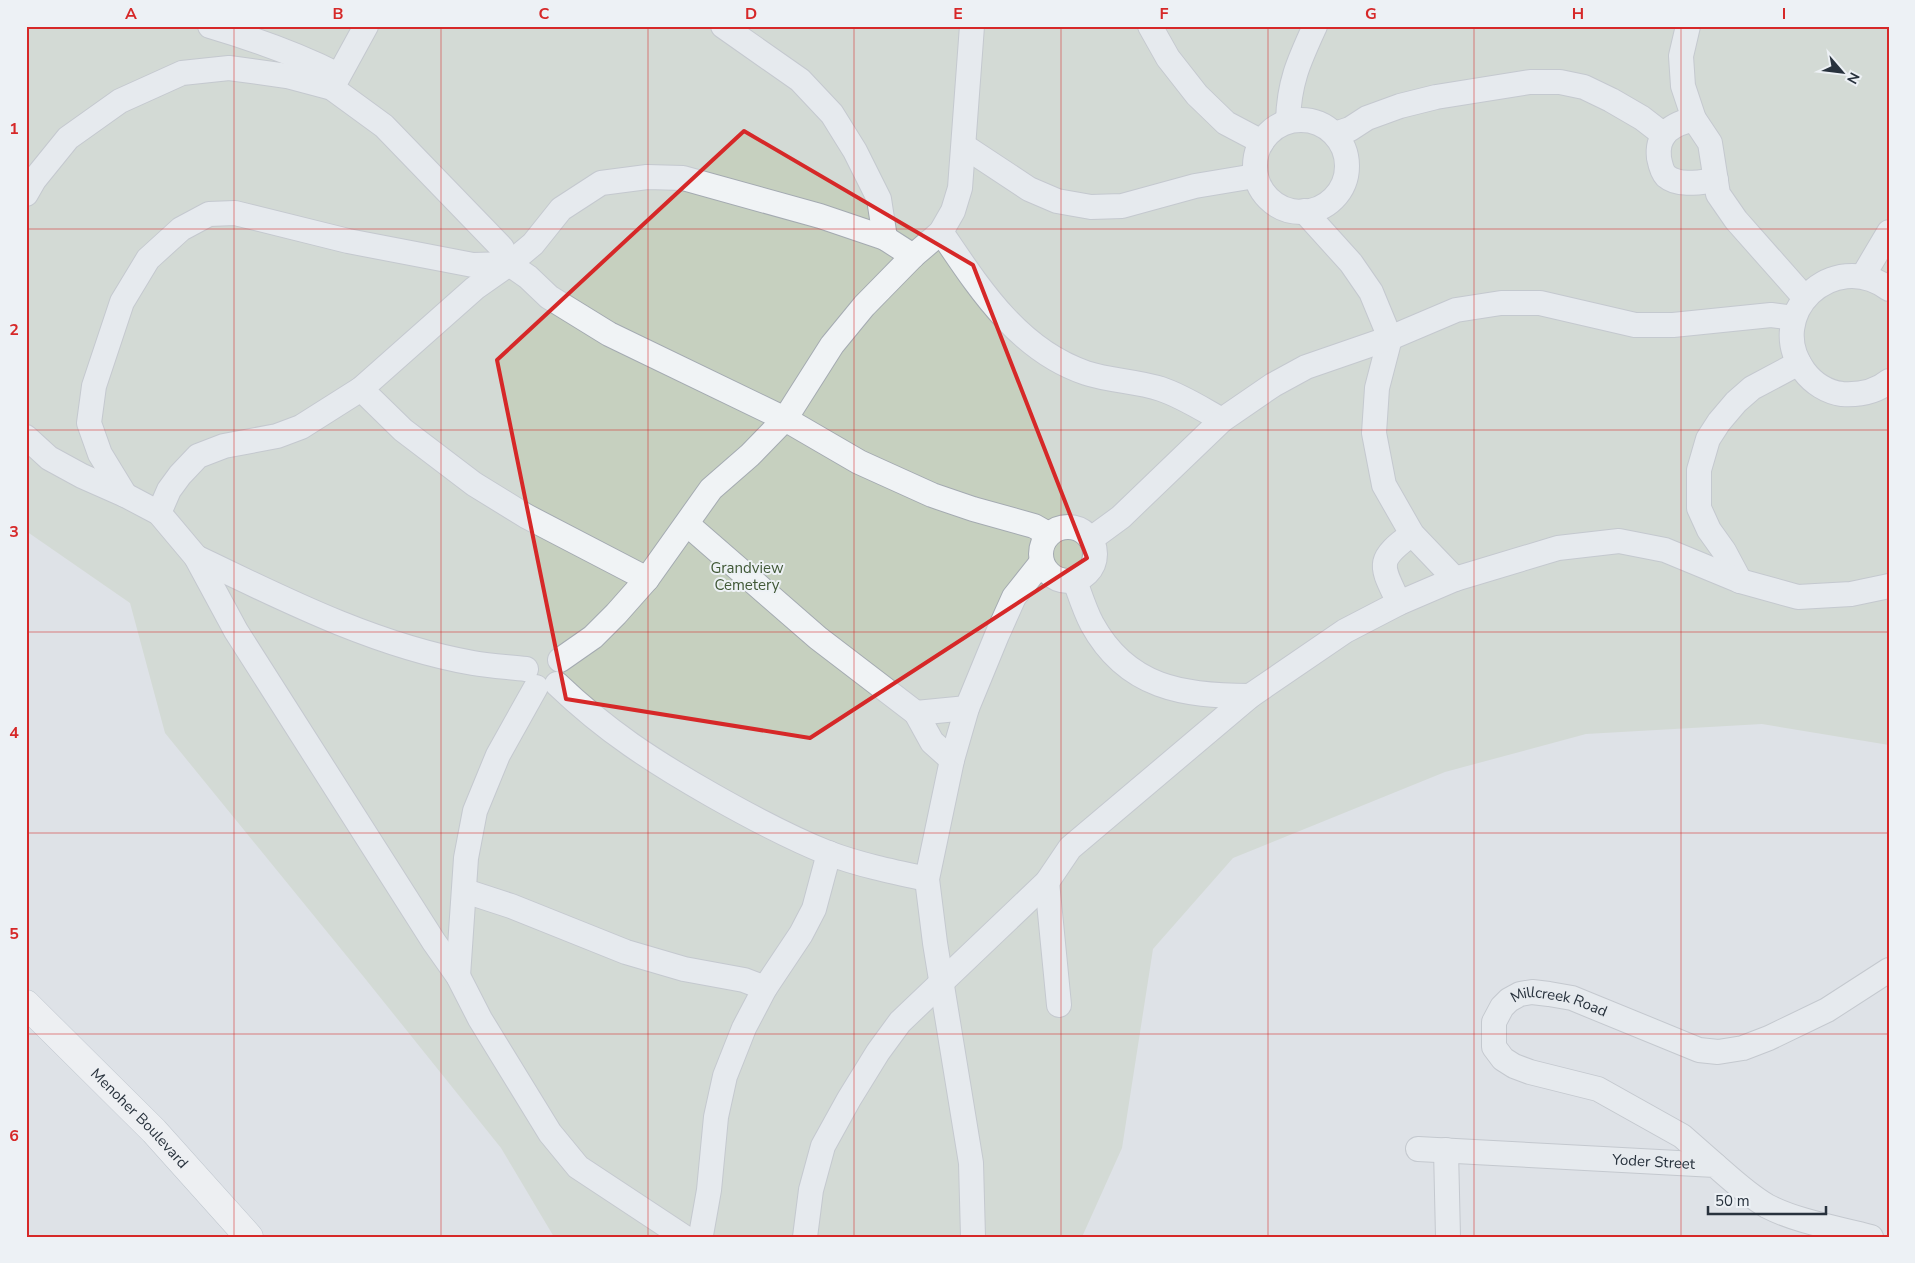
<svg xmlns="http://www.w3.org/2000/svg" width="1915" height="1263" font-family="'Nunito Sans',sans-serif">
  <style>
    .green { fill: #c6d0bf }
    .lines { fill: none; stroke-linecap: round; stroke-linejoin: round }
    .minor-casing { stroke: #a4aab1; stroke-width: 26 }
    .major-casing { stroke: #9da8b2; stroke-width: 29 }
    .minor { stroke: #f0f3f5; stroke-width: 24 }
    .major { stroke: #fff; stroke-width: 28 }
    .marked { fill: none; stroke: #d62828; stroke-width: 4; stroke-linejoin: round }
    .grid { fill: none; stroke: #d62828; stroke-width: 1; stroke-opacity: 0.55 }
    .labels { text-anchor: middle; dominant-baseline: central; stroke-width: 4; stroke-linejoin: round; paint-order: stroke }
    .park-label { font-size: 15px; fill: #405836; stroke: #edf1f5 }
    .street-label { font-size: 15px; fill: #28323d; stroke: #edf1f5 }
    .neatline { fill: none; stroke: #d62828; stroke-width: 2 }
    .grid-label { font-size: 16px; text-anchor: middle; font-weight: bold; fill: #d62828 }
  </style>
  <rect width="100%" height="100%" fill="#dee2e7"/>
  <!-- green -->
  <path class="green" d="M26,26H1889V745L1762,724L1586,734L1445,772L1233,858L1153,949L1122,1148L1082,1237H554L501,1148L363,976L165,733L130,603L26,531Z"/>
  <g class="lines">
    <!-- minor casing -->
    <g class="minor-casing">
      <g id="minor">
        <path d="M210,26C254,39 297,54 338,75"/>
        <path d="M723,26L800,80L832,114L855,151L879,199L885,238"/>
        <path d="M1150,26L1168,58L1197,95L1226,123L1262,142"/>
        <path d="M1688,26L1681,56L1683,86L1694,119L1710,143L1718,194L1736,220L1805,298"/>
        <path d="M332,88L366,26"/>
        <path d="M1694,119C1673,124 1656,133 1659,158C1660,163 1662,172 1666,176C1679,187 1701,182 1716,180"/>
        <circle cx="1301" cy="166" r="46"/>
        <path d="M1288,121C1289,82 1299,61 1315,26"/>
        <path d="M1335,134L1350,129L1367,118L1400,106L1436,97L1530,82H1560L1584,87L1611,100L1642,118L1664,135"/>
        <path d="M964,146L1029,189L1057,201L1091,207L1122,206L1195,186L1255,176"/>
        <path d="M26,194L34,180L68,138L120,101L182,73L229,68L287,76L332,88L384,126L502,248L509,264L528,277L549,297L609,334L785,419L859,462L932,495L973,509L1034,526L1048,534"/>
        <path d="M1304,211L1351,263L1371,292L1390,338L1377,388L1374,433L1384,485L1412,534L1455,579"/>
        <path d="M941,232C979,288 1018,350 1086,373C1110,381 1137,381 1161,389C1182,396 1202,409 1222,420"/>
        <path d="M1863,276L1889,232"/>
        <path d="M1889,289C1833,247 1763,315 1804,371C1813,383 1827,392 1842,394C1859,395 1876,392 1889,381"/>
        <path d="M361,389L403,430L474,484L526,516L647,579"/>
        <path d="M26,437L49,458L82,476L125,495L159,513L196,557L236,631L434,942L458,976L480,1019L550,1133L578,1167L684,1237"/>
        <path d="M125,495L100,454L89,423L94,386L122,302L148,259L181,229L209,214L235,213L348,241L473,265L509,264"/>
        <path d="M159,513L169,490L180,475L198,456L224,446L277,436L301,427L361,389L475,288L509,264L533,244L561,209L601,183L647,177L683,178L820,216L885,238L913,256"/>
        <path d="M687,524L818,638L916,713L932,742L952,760"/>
        <circle cx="1068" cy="554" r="27"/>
        <path d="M1091,539L1121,517L1222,420L1273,385L1306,367L1390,338L1456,310L1501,303H1540L1635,325H1673L1771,315L1794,318"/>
        <path d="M196,557C283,599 376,646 473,663C490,666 509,667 526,669"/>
        <path d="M1075,581C1080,595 1085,611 1092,624C1127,688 1183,696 1250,696"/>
        <path d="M1740,581L1724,551L1709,530L1699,508V470L1708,439L1719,422L1736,402L1752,388L1799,363"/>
        <path d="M1399,603C1381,565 1375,561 1412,534"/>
        <path d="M560,660L593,637L616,614L647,579L711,489L750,455L785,419L832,345L864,306L913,256L941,232L953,211L960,188L972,26"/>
        <path d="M557,684C606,731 654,762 712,795C749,816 788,837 828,853C860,865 894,872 927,879"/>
        <path d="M916,713L967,708"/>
        <path d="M1047,882L1059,1005"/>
        <path d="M465,891L511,906L626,952L684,969L744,980L765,988"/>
        <path d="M458,976L466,858L475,811L498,755L536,687"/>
        <path id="s1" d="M1418,1149L1715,1165C1731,1179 1748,1195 1767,1206C1798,1222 1837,1228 1871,1237"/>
        <path d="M1446,1150L1448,1237"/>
        <path id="s2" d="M1715,1165L1682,1136L1598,1089L1530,1072L1514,1066L1503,1059L1494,1047V1022L1502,1007L1509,1000L1520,994L1532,992L1549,994L1572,998L1699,1050L1718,1052L1743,1048L1769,1038L1827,1010L1889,970"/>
        <path d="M699,1237L701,1235L709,1190L716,1117L725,1076L744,1028L765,988L801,934L814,909L829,853"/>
        <path d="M805,1237L811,1190L823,1146L849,1099L878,1052L900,1022L1047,882L1070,848L1250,696L1345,631L1399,603L1455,579L1558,548L1619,541L1665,550L1740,581L1798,597L1851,594L1889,586"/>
        <path d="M973,1237L971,1163L935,943L927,879L952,760L967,708L997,635L1014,597L1041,563"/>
      </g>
    </g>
    <!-- major casing -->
    <g class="major-casing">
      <g id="major">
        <path id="s3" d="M26,1004L154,1131L249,1237"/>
      </g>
    </g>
    <!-- minor -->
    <use href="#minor" class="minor"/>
    <!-- major -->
    <use href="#major" class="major"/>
  </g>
  <!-- marked area -->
  <path d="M0 0H1915V1263H0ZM744,131L973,265L1087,558L810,738L566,699L497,360Z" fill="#dee2e7" fill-opacity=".55" fill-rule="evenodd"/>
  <path class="marked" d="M744,131L973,265L1087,558L810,738L566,699L497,360Z"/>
  <!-- grid -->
  <path class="grid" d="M234,26V1237M441,26V1237M648,26V1237M854,26V1237M1061,26V1237M1268,26V1237M1474,26V1237M1681,26V1237M26,229H1889M26,430H1889M26,632H1889M26,833H1889M26,1034H1889"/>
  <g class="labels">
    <!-- park labels -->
    <g class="park-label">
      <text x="747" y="568">Grandview<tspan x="747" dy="17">Cemetery</tspan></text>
    </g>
    <!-- street labels -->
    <g class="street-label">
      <text stroke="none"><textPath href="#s2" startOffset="360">Millcreek Road</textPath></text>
      <text stroke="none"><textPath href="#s3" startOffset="161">Menoher Boulevard</textPath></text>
      <text stroke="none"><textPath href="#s1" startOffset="236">Yoder Street</textPath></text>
    </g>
  </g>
  <!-- border -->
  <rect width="1915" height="1263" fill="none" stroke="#edf1f5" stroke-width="55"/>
  <!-- north arrow -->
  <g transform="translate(1842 72) rotate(118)" stroke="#edf1f5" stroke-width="4" paint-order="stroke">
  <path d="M0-4L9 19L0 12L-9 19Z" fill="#28323d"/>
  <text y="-8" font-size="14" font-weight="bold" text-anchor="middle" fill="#28323d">N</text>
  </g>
  <!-- scale -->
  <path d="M1708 1206v8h118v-8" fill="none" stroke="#28323d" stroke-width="2.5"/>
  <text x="1715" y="1206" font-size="15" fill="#28323d" stroke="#edf1f5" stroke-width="4" paint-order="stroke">50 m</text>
  <rect x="28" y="28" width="1860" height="1208" class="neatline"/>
  <g class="grid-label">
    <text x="131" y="19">A</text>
    <text x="338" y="19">B</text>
    <text x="544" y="19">C</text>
    <text x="751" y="19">D</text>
    <text x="958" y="19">E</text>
    <text x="1164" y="19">F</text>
    <text x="1371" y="19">G</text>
    <text x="1578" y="19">H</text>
    <text x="1784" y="19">I</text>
    <text x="14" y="134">1</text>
    <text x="14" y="335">2</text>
    <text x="14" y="537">3</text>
    <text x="14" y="738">4</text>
    <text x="14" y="939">5</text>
    <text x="14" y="1141">6</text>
  </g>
</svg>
